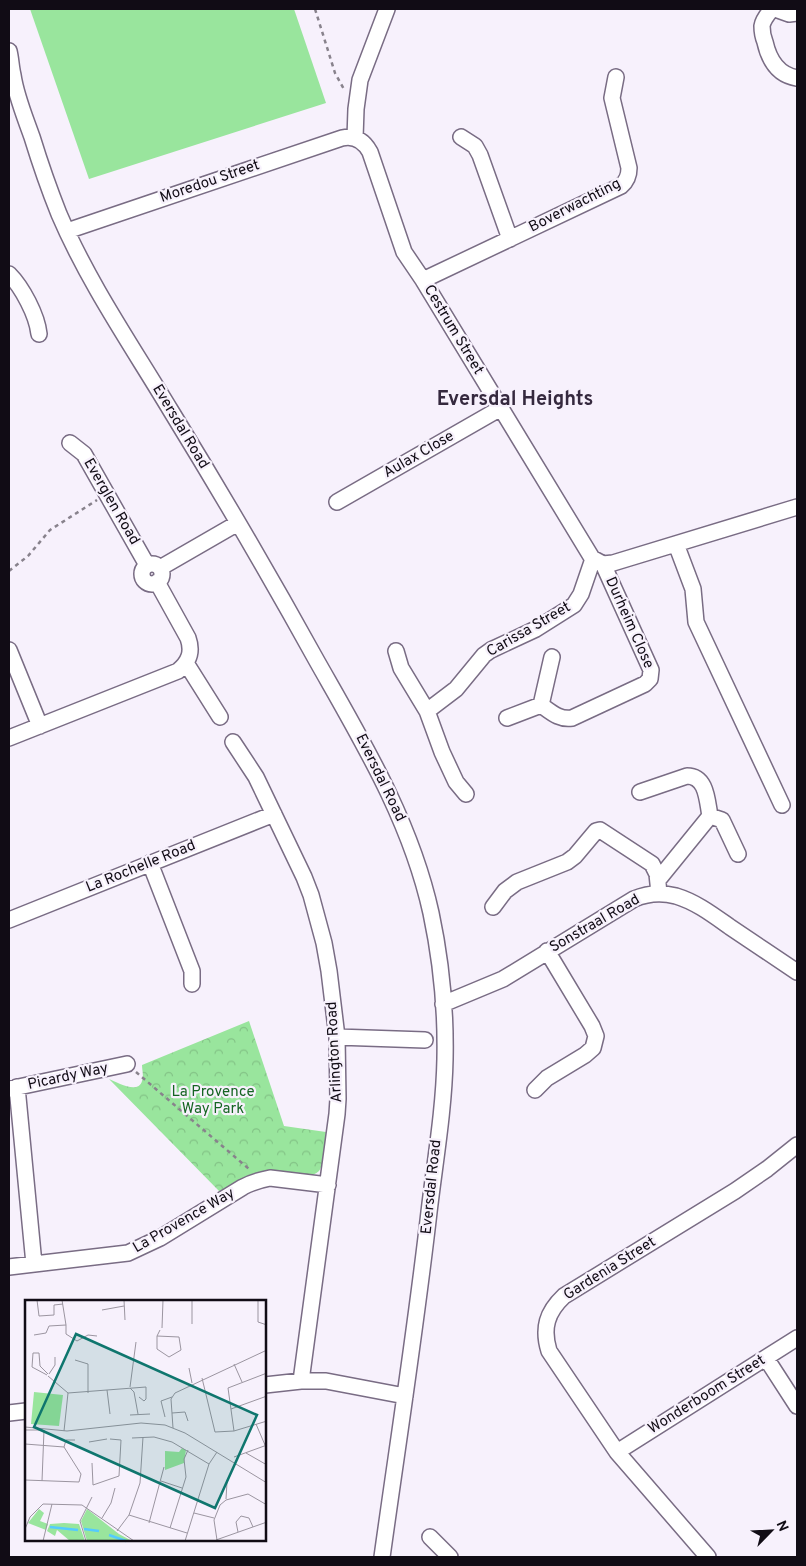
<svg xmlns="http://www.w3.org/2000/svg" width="806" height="1566" font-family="Overpass,sans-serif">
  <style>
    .green { fill: #99e59d }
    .park { fill: url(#park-crowns) }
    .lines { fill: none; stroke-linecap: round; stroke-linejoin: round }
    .minor-casing { stroke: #796c84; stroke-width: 18 }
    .path { stroke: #88828c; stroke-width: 2.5; stroke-dasharray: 4 4; stroke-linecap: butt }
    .minor { stroke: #fff; stroke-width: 15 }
    .labels { text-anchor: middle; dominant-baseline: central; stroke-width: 4.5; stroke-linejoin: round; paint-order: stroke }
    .street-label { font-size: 15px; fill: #110c15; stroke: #f7f1fc }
    .park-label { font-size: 15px; fill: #156522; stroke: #f7f1fc }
    .district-label { font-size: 20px; font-weight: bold; fill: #35293e; stroke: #f7f1fc }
    .inset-river { fill: none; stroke: #54cbfe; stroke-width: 2.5 }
    .inset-road { fill: none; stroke: #9b95a0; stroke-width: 1 }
    .view { fill: #0f766e; fill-opacity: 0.15; stroke: #0f766e; stroke-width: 2.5 }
    .inset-edge { fill: none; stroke: #110c15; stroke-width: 2.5 }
  </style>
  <defs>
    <pattern id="park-crowns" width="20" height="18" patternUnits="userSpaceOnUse" patternTransform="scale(1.25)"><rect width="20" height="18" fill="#99e59d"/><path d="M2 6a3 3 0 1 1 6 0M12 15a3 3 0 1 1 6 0" fill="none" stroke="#83c386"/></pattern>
  </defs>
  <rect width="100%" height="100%" fill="#f7f1fc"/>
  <!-- green -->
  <path class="green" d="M30,9H294L326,103L89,179Z"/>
  <!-- park -->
  <path class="park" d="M249,1021L284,1126L326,1132C325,1141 324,1165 319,1171C310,1181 286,1171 274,1170C253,1170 237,1182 220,1192L109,1079C117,1082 138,1095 142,1081C144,1076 142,1070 142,1065Z"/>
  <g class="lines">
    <!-- minor casing -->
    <g class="minor-casing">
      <path id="minor" d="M772,9C768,14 763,19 762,26C762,31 763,37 765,42C769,60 778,75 797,78
        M775,9L789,14L797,13
        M9,51C11,59 11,67 13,75C16,96 25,117 32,137C40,163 49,189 59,214C89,284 132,346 171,411C222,494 271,578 318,663C364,744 411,822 431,913C441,960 446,1010 445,1059C444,1110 435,1161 429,1212C416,1327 398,1442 382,1557
        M461,137L475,146L480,155L510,239
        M355,138L356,109L360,80L387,9
        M67,231L342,138C355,135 364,141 370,152L404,252L423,280L592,558L603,564L613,563L797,507
        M9,274C22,287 37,315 39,334
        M423,280L621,186C627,181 629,176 629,168L612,98L616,77
        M70,443L84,454L147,565
        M337,502L501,408
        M676,544L693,589L696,622L782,805
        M142 574a10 10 0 1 1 20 0a10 10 0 1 1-20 0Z
        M160,568L238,523
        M9,650L40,726
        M396,651L401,668L427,711L442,752L456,782L466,794
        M552,657L541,705C551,712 559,720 572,718L645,684L650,679L651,670L603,564
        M186,663L220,717
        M427,711L456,689L484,655L491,650L536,629L574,605L581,594L593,559
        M507,718L541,705
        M9,738L178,671C189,662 193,652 188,638L157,582
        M233,742L256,777L304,877L311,895L324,943L329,971L337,1037L338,1099L337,1114L301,1381
        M640,792L687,776C707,776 707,801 710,816L658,880
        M710,816L722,820L738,854
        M150,863L192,971V984
        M493,907L505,891L517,882L567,862L575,856L596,831L600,830L652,864L657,874L659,893
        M9,920L274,814
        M443,1004L503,979L634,899C648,893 661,892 676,896C696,902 713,915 730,927C752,942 775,957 797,972
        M337,1037L425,1040
        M17,1087L34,1264
        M9,1089L127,1064
        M535,1090L547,1078L585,1055L593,1048L596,1036L592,1026L547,951
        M9,1267L128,1253L160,1238L243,1187C252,1182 260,1180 270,1178L328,1185
        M766,1358L797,1406
        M265,1385L301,1381H326L405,1396
        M9,1413L26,1411
        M617,1452L797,1338
        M430,1537L450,1557
        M708,1557L617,1452L549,1351C542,1328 547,1312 564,1296L735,1191L767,1169L797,1145"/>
    </g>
    <!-- path -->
    <path class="path" d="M315,9L335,73L345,91
      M9,571L28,556L50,530L97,500
      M136,1072L249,1169"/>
    <!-- minor -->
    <use href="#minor" class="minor"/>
  </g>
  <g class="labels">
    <!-- street labels -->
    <g class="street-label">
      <text transform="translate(210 182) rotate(-19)">Moredou Street</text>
      <text transform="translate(575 206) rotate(-27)">Boverwachting</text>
      <text transform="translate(453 330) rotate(59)">Cestrum Street</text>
      <text transform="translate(180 427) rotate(59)">Eversdal Road</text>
      <text transform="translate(419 455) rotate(-30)">Aulax Close</text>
      <text transform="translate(111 502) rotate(60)">Everglen Road</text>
      <text transform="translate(629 623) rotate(66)">Durheim Close</text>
      <text transform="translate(529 630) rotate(-30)">Carissa Street</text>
      <text transform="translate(380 778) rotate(64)">Eversdal Road</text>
      <text transform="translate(141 867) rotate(-22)">La Rochelle Road</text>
      <text transform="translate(595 924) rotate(-30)">Sonstraal Road</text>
      <text transform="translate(335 1052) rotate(-93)">Arlington Road</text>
      <text transform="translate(68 1077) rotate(-12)">Picardy Way</text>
      <text transform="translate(432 1187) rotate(-84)">Eversdal Road</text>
      <text transform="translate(184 1221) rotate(-30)">La Provence Way</text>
      <text transform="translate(610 1269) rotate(-32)">Gardenia Street</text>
      <text transform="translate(707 1395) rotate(-32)">Wonderboom Street</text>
    </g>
    <!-- park labels -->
    <g class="park-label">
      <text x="213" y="1092">La Provence<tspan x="213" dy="17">Way Park</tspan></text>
    </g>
    <!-- district labels -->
    <g class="district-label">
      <text x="515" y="400">Eversdal Heights</text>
    </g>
  </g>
  <!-- overview -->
  <g transform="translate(25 1300)">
    <rect width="241" height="241" fill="#f7f1fc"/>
    <path d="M9,92L38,95L34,126L6,124Z" fill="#99e59d"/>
    <path d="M157,148L161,150L159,163L140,170V151L154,152ZM14,209L19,213L15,221L23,224L21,230L3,223ZM62,209L94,234L107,241H62L56,221ZM39,223L54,224L60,241H45L32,230L30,236L22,231L25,224Z" fill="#99e59d"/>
    <path class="inset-river" d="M25,227L53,230M59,229L74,231M84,235L101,241"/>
    <path class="inset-road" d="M12,0L14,16L29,15V5L38,4M99,0L100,20M233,0V22L242,25M77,10L99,6M167,24V0M41,25V34L52,41L63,35L72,36M137,28L138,0M9,35L21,33L24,26L41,25L37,0M132,36L154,37L156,50L144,57L132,49V36L135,30M50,60L63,64V93M209,64L217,82M164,68L167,83M24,74L30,65V57M22,75L7,67L8,53H14L15,66L23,74M23,76L43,93M177,78L190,132L209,131L242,121M105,87L111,42M105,88L109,92L113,114M82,90L85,114M43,93L121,87V99L119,101L114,97M206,109L242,96M147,113L160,112L163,121M105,115L125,114M140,117L136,101L147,97M231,124L240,145M0,127L42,131L116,123L140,125L160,133L242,183M148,128L146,99L150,93L242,50M0,130H18M39,131L43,93M209,131L203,88L242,73M107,138L129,137L147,142L184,164M64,142L82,139M0,144L39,147L56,174L54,182L0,180M39,147L41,140H50M221,153L242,165M209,157L242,145M67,163L68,185L94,176L96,140L85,139M17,181L19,130M136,181L157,188M201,199L202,182L208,168M169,213L189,218M104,215L162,233M77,218L86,203L90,188M124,223L139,167M145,228L161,177L159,159L163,150M0,229L5,217L18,204L57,205L109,241M92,231L104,215L115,183L118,137M213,232L211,222L216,216L224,218L228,227M191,240L242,222M192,240L189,220L195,205L201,200L223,194L242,205M18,241L27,204M61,241L55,221L67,197M160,241L184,164L192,152"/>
    <path class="view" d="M51,34L232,115L190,208L9,127Z"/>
    <rect width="241" height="241" class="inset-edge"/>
  </g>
  <!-- border -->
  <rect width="806" height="1566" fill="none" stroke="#110c15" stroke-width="20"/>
  <!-- north arrow -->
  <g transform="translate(771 1531) rotate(66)" stroke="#f7f1fc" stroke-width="4" paint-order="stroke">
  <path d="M0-4L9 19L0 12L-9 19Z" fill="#110c15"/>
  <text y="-8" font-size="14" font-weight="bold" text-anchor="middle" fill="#110c15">N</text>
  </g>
</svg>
